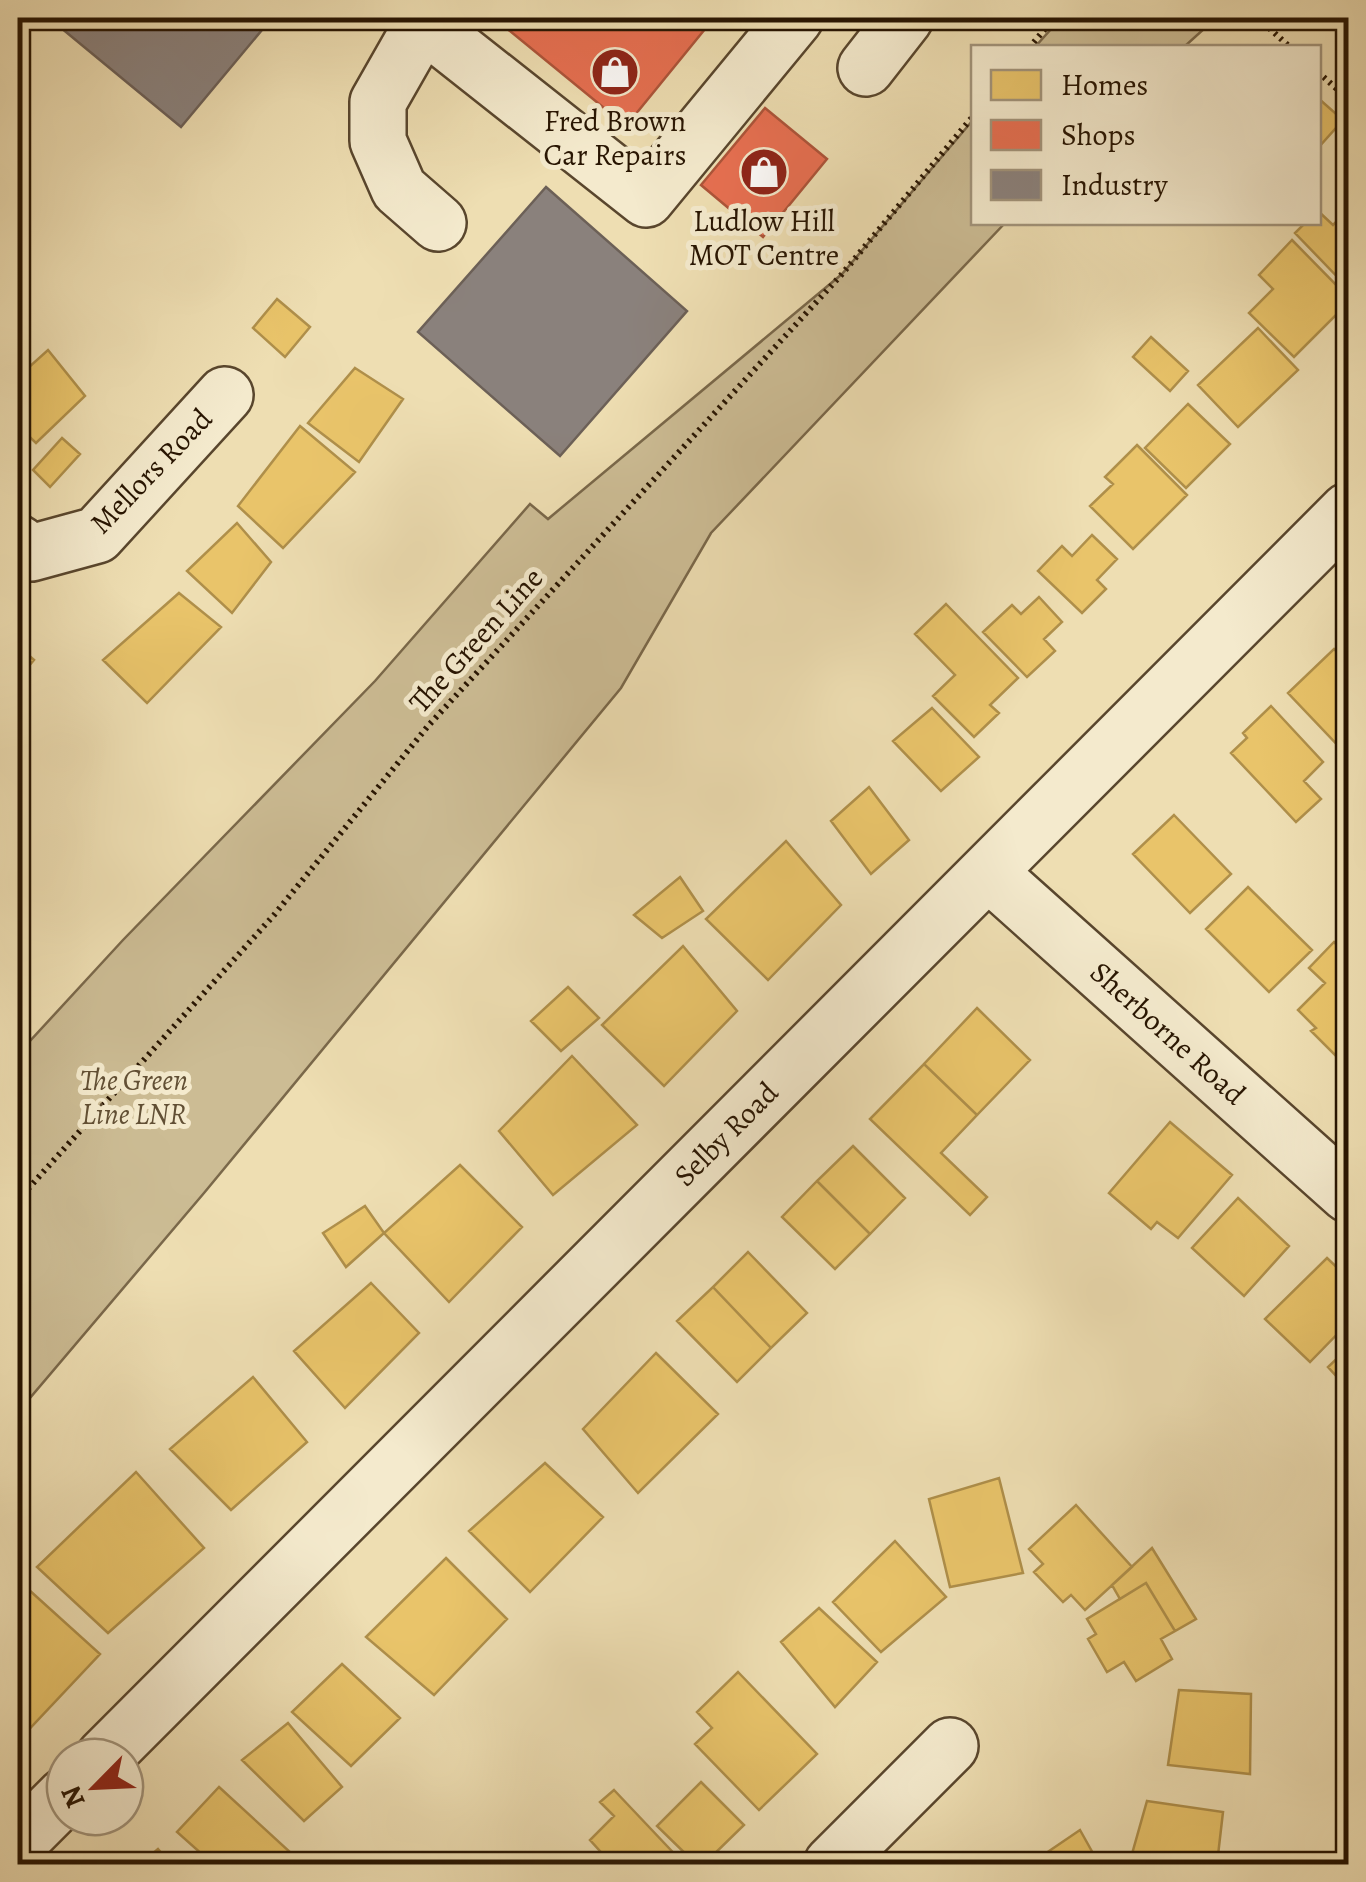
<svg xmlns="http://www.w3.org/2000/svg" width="1366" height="1882" font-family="Alegreya,serif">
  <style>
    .green { fill: #ccbc94; stroke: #7a684a; stroke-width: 2.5 }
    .homes { fill: #e9c46a; stroke: #af8f4a; stroke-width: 2.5 }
    .shops { fill: #e76f51; stroke: #ad5439; stroke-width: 2.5 }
    .industry { fill: #8a817c; stroke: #6c6057; stroke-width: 2.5 }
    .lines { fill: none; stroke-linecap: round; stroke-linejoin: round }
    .minor-casing { stroke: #59462d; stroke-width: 60 }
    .path { stroke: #271401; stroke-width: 6; stroke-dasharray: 2.5 5; stroke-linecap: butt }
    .minor { stroke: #f4eacd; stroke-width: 55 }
    .labels { text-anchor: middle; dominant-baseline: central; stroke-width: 10; stroke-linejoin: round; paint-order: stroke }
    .poi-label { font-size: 30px; fill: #271401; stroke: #f4eacd }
    .street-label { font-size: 30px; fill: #271401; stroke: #f4eacd }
    .park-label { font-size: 30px; font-style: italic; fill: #614f34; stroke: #f4eacd }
  </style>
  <rect width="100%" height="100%" fill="#eedeb2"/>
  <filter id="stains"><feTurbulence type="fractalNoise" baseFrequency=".002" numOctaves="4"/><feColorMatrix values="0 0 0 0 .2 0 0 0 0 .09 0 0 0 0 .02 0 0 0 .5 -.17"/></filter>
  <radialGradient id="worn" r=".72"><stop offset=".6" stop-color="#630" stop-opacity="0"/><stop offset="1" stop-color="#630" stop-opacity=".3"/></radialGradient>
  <!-- green -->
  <path class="green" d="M1061,18H1216L1184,47H1035Z
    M973,120L974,222L1005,223L711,533L621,688L204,1193L18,1412V1054L123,940L375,681L530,504L548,519L842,274Z"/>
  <!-- homes -->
  <path class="homes" d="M1318,98L1343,120L1318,148Z
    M1348,196V288L1295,233L1306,222H1318V211L1333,225L1347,211L1341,203Z
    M1292,240L1348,297V303L1294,357L1249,313L1273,289L1259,275Z
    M277,299L310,327L285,357L253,328Z
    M1258,328L1298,370L1238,427L1198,385Z
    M1151,337L1188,371L1170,391L1133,357Z
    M48,350L85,396L36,443L18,426V377Z
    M355,368L403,399L359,462L308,423Z
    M1188,404L1230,444L1186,488L1145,448Z
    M300,426L355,472L283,548L238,506Z
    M62,438L80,454L50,487L33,470Z
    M1137,445L1187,495L1133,549L1090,506L1113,484L1105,477Z
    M237,523L271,562L232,613L187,571Z
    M1092,535L1117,559L1097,580L1106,589L1082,613L1038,571L1062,546L1072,556Z
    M179,593L221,627L147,703L103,660Z
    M1039,597L1062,622L1044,639L1055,651L1027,677L983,632L1012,605L1021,614Z
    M946,604L1018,678L990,705L999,713L974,737L933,696L955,675L915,634Z
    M18,646L34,660L18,679Z
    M1334,649L1348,664V756L1288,693Z
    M1271,706L1323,762L1304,781L1321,799L1296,822L1231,753L1247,738L1243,733Z
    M932,708L979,757L941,791L893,741Z
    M869,787L909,840L871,874L831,821Z
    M1174,815L1231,874L1190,913L1133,854Z
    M786,841L841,905L768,980L706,919Z
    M680,877L703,911L662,938L634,915Z
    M1248,887L1312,950L1269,992L1206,929Z
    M1334,942L1348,956V1044L1336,1056L1311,1031L1316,1028L1298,1010L1325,983L1309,968Z
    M683,946L737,1011L664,1086L602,1025Z
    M568,987L599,1018L561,1051L531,1021Z
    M977,1008L1030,1060L977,1115L924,1064Z
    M572,1056L637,1125L553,1195L499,1131Z
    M924,1064L977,1115L941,1153L987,1197L970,1215L870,1119Z
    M1170,1122L1232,1175L1178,1238L1157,1222L1151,1229L1109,1193Z
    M853,1146L905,1198L870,1234L817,1181Z
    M460,1165L522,1227L449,1302L384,1233Z
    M817,1181L870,1234L835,1269L782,1217Z
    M1238,1198L1289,1246L1244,1296L1192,1248Z
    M365,1206L384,1233L346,1267L323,1233Z
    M748,1252L807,1313L771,1348L713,1287Z
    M1327,1258L1348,1278V1323L1310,1362L1265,1319Z
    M371,1283L419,1333L345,1408L294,1351Z
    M713,1287L771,1348L737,1382L677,1321Z
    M1348,1348V1389L1328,1367Z
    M656,1353L718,1414L638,1493L583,1429Z
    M253,1377L307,1442L231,1510L170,1449Z
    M545,1463L603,1517L530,1592L469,1531Z
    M136,1472L204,1548L108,1633L37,1567Z
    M999,1478L1023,1573L950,1587L929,1499Z
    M1076,1505L1132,1567L1085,1610L1071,1595L1063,1602L1034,1572L1043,1564L1029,1549Z
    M895,1541L946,1597L881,1652L833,1602Z
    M1152,1548L1196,1619L1175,1631L1146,1583L1120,1599L1112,1585Z
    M446,1558L507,1619L434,1695L366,1637Z
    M1146,1583L1175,1631L1161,1639L1172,1659L1136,1681L1124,1662L1107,1672L1088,1639L1096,1634L1087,1619Z
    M28,1589L100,1654L18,1741V1598Z
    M819,1608L877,1662L835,1707L781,1642Z
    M342,1664L400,1718L351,1766L292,1712Z
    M738,1672L817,1754L759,1810L695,1744L712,1728L697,1712Z
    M1179,1690L1251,1694L1250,1774L1168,1765Z
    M288,1723L342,1787L304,1821L242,1760Z
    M701,1782L744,1825L704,1864H696L657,1826Z
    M219,1787L291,1853L280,1864H213L177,1832Z
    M614,1790L684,1864H604L608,1860L590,1840L614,1816L600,1802Z
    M1147,1801L1223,1812L1217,1864H1148L1130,1861Z
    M1080,1830L1099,1864H1030Z
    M158,1849L171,1864H140Z"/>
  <!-- shops -->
  <path class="shops" d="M494,18H714L626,126Z
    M765,108L827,159L763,237L701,185Z"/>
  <!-- industry -->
  <path class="industry" d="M49,18H272L181,127Z
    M546,187L687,311L560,456L418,332Z"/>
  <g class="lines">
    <!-- minor casing -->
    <g class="minor-casing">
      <path id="minor" d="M421,18L423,23L378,102V141L399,189L438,223
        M423,23L646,199L795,18
        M866,68L905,18
        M18,543L31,553L97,535L225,395
        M988,872L1348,1194
        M104,1757L1348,511
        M18,1843L65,1796
        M832,1864L950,1746"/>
    </g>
    <!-- path -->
    <path class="path" d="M1258,18L1291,48
      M1029,48L1054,18
      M1318,72L1348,99
      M18,1200L274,915L428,726L842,274L974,115"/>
    <!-- minor -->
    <use href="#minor" class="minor"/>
  </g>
  <!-- icons -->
  <defs>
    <g id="shop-disc" transform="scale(2.5)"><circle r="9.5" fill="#8f2418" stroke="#f4eacd"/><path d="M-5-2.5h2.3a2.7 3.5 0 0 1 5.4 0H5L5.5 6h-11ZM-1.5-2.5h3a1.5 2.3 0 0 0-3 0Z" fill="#fff"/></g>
  </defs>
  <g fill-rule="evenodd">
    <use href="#shop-disc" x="615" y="72"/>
    <use href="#shop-disc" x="764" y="172"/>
  </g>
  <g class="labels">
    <!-- poi labels -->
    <g class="poi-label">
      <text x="615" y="121">Fred Brown<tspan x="615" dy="34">Car Repairs</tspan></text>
      <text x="764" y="221">Ludlow Hill<tspan x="764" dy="34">MOT Centre</tspan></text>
    </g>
    <!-- street labels -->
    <g class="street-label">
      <text transform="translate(151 471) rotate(-46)">Mellors Road</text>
      <text transform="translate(476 640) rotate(-48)">The Green Line</text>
      <text transform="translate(1168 1033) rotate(42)">Sherborne Road</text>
      <text transform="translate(726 1134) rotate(-45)">Selby Road</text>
    </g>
    <!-- park labels -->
    <g class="park-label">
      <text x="134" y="1080">The Green<tspan x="134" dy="34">Line LNR</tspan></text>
    </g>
  </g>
  <!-- margin -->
  <rect width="1366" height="1882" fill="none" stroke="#eedeb2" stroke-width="60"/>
  <rect x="20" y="20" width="1326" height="1842" fill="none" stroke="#271401" stroke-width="5"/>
  <rect x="30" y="30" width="1306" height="1822" fill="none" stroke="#271401" stroke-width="2.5"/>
  <!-- legend -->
  <rect x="971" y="45" width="350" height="180" fill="#f4eacd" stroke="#a2947b" stroke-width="2.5"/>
  <rect x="991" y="70" width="50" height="30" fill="#e9c46a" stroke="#a2947b" stroke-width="2.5"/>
  <text x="1061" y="95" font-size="30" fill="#271401">Homes</text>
  <rect x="991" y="120" width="50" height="30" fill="#e76f51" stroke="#a2947b" stroke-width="2.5"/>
  <text x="1061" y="145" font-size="30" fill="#271401">Shops</text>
  <rect x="991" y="170" width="50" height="30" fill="#8a817c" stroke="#a2947b" stroke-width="2.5"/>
  <text x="1061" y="195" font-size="30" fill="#271401">Industry</text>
  <!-- north arrow -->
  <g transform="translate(95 1787) rotate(246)"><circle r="48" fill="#f4eacd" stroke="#a2947b" stroke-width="2.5"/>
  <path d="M0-8L18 38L0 25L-18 38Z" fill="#8f2418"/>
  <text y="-15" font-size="28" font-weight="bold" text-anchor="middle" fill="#271401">N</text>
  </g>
  <rect width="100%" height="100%" filter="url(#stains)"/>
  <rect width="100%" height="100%" fill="url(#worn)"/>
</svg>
